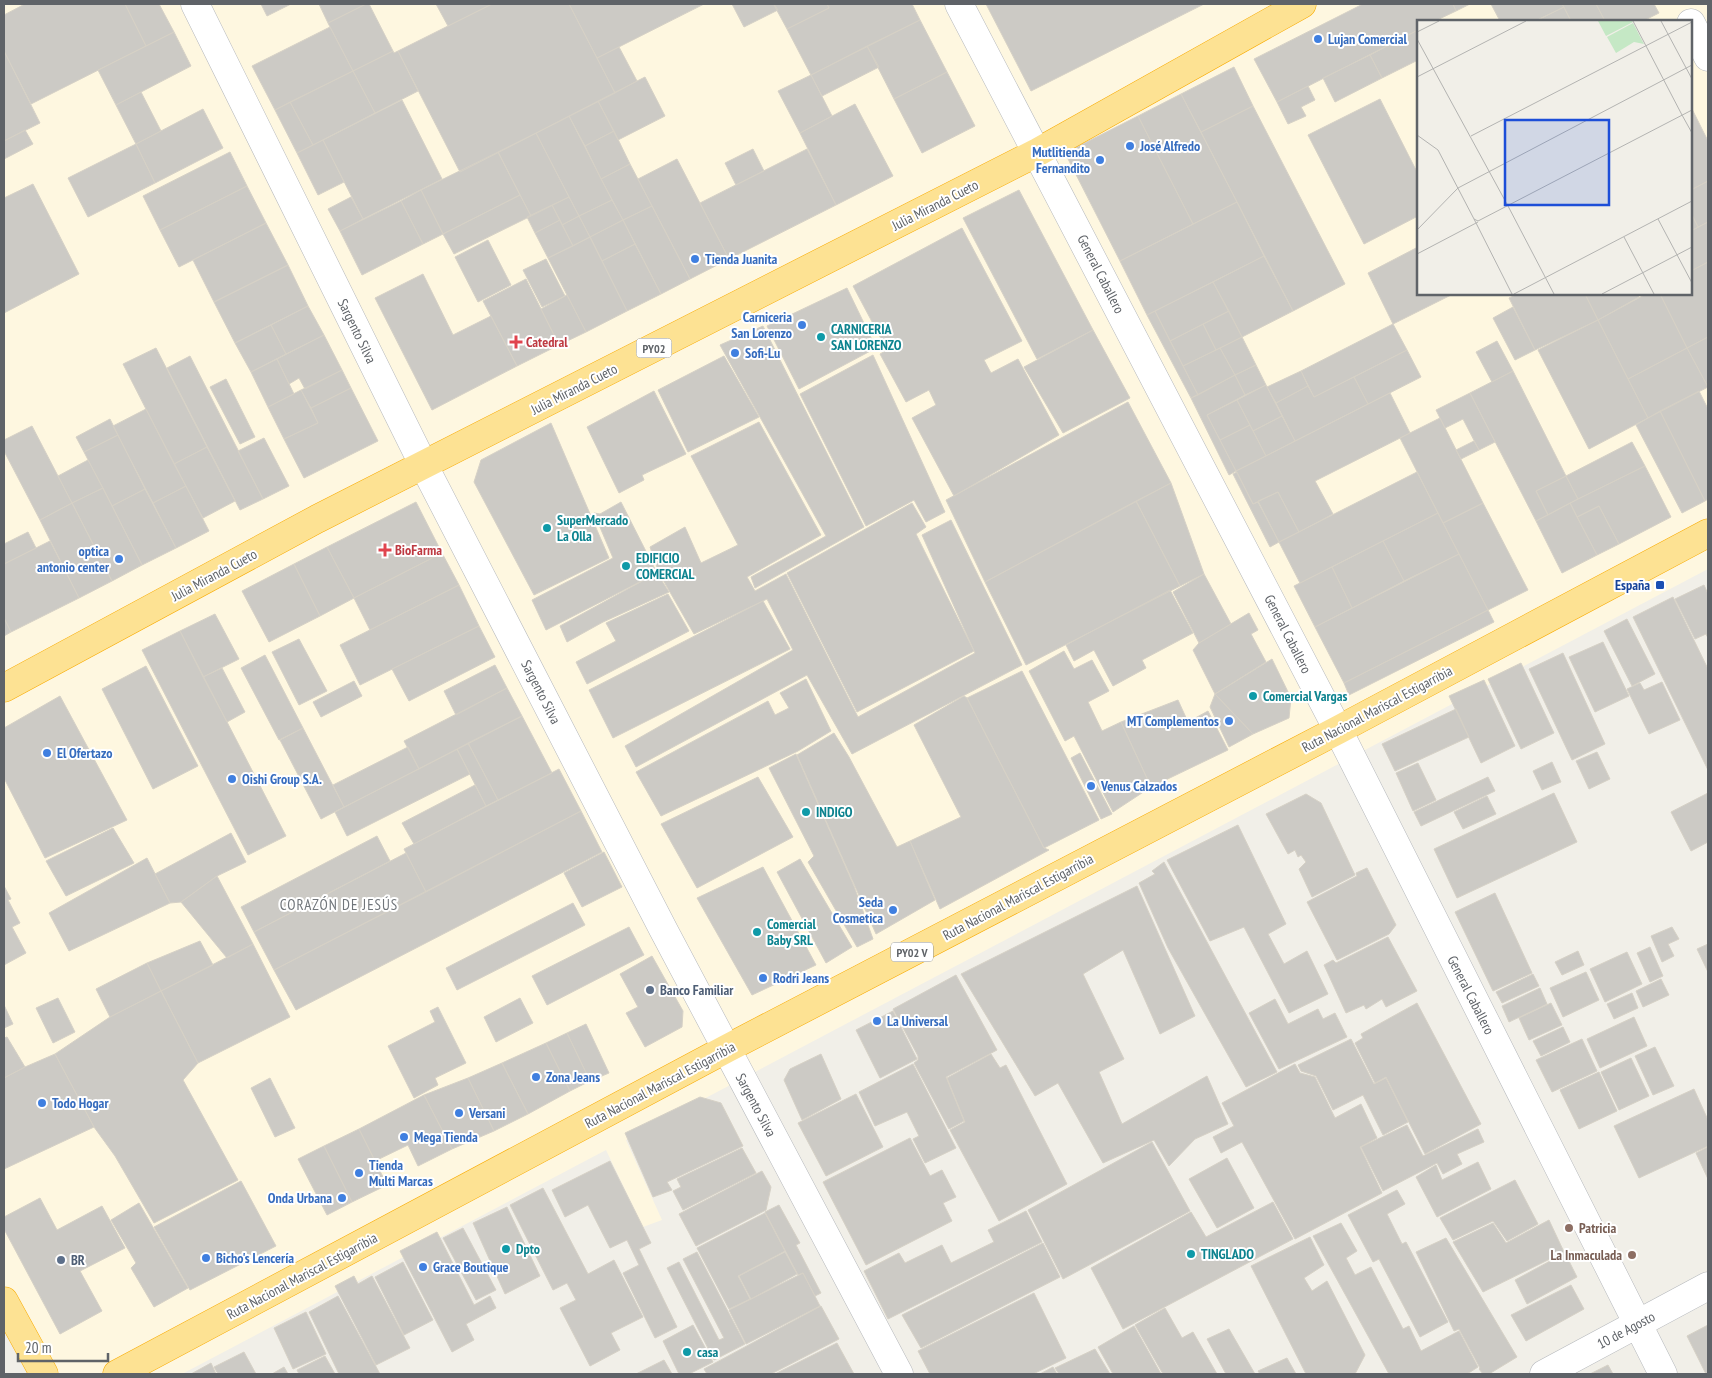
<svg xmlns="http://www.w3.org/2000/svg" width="1712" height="1378" font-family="'PT Sans Narrow',sans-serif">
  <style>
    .commercial { fill: #fef7e0; fill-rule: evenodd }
    .building { fill: #cccac5; stroke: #d6d1c6 }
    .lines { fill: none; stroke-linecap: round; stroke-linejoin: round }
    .minor-casing { stroke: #b5b8bc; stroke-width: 29 }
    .highway-casing { stroke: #f9ab00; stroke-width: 29 }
    .minor { stroke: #fff; stroke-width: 28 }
    .highway { stroke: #fde293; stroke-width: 28 }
    .shop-dot { fill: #3f7fe0; stroke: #fff; stroke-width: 2 }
    .culture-dot { fill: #0f9aa8; stroke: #fff; stroke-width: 2 }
    .health-dot { fill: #e0444e; stroke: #fff; stroke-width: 2 }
    .transit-dot { fill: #1a4fb4; stroke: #fff; stroke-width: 2 }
    .service-dot { fill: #5c6f8a; stroke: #fff; stroke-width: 2 }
    .education-dot { fill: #8d6e63; stroke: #fff; stroke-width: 2 }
    .labels { text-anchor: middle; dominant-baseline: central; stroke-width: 4; stroke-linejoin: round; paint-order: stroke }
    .shield { fill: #fff; stroke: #8f9295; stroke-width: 1 }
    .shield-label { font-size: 12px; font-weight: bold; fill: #5f6368 }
    .shop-label { font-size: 14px; font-weight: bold; fill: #366cbe; stroke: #fff; text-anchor: start }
    .street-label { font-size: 14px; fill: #5f6368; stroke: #fff }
    .culture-label { font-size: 14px; font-weight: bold; fill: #0d838f; stroke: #fff; text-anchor: start }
    .health-label { font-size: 14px; font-weight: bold; fill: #be3a42; stroke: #fff; text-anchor: start }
    .transit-label { font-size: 14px; font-weight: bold; fill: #164399; stroke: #fff; text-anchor: end }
    .service-label { font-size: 14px; font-weight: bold; fill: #4e5e75; stroke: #fff; text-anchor: start }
    .education-label { font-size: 14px; font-weight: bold; fill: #785e54; stroke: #fff; text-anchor: start }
    .neighbourhood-label { font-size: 15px; letter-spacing: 1px; fill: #70757a; stroke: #fff }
    .inset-road { fill: none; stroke: #b3b3b1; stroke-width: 1 }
    .view { fill: #1d4ed8; fill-opacity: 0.15; stroke: #1d4ed8; stroke-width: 2.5 }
    .inset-edge { fill: none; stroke: #5f6368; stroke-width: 2.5 }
  </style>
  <rect width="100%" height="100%" fill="#f1efe8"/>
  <!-- commercial -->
  <path class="commercial" d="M4,4H1708V569L626,1140L662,1220L643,1227L606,1150L182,1374H32L4,1322ZM1418,21H1691V294H1418Z"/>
  <!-- building -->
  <path class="building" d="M25,4H125L146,46L31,104L4,51V15Z
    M125,4H159L174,32L146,46Z
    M261,4H291L267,16Z
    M319,4H366L328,23Z
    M366,4H369L393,51L353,71L328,23Z
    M436,4H492L448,26Z
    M492,4H569L615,93L460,172L398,51Z
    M569,4H704L597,58Z
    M732,4H774L778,10L744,27Z
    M776,4H827L829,8L787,29L774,5Z
    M827,4H912L920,20L811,75L787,29L829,8Z
    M986,4H1204L1031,91Z
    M1363,4H1453L1456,11L1435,21H1418V30L1277,102L1254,59Z
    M1453,4H1470L1456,11Z
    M1491,4H1562L1564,7L1535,21H1500Z
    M1562,4H1596L1605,21H1571Z
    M1596,4H1654L1659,13L1643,21H1605Z
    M1564,7L1571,21H1541L1540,19Z
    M920,20L947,72L894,99L867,46Z
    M330,27L353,71L275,110L252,66Z
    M1418,30V60L1382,78L1370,55Z
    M174,32L191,66L116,105L98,70Z
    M867,46L879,67L822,96L811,75Z
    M619,47L637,81L615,93L597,58Z
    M4,51L40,123L4,141Z
    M393,51L394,53L398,51L418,91L375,113L353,71Z
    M1370,55L1382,78L1335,102L1323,78Z
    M1234,67L1253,106L1201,132L1181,94Z
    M353,71L375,113L313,145L290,102Z
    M947,72L975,126L922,153L894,99Z
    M811,75L832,116L800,133L778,91Z
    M645,77L665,116L618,140L598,101Z
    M1308,86L1315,100L1301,107L1306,116L1288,124L1277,102Z
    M141,92L161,131L136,144L116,105Z
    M1181,94L1237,202L1193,224L1138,116Z
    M1380,99L1418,174V216L1364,244L1308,135Z
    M402,100L442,179L363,219L323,140Z
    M598,101L614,131L585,146L569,116Z
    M290,102L313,145L297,153L275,110Z
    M855,104L893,176L836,205L800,133Z
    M1253,106L1345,284L1293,311L1201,132Z
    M1691,107L1708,141V181L1691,190Z
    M203,109L223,148L155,183L136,144Z
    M569,116L612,200L579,216L536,133Z
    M1138,116L1193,224L1120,261L1065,153Z
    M25,130L33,144L4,159V141Z
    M614,131L630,164L601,179L585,146Z
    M536,133L569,197L531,216L498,152Z
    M323,140L344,182L318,195L297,153Z
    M136,144L155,183L88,217L68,178Z
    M753,149L764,171L736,185L725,163Z
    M807,149L836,205L729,259L700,203Z
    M230,152L247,186L160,230L143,196Z
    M498,152L520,195L443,234L421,190Z
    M677,159L729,259L690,279L638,179Z
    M630,164L652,206L623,220L601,179Z
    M1708,181V222L1698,227L1691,213V190Z
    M33,184L79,274L4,313V198Z
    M247,186L266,223L179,267L160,230Z
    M421,190L443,234L423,244L401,201Z
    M1019,190L1093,330L1037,359L963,218Z
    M520,195L531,216L454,254L443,234Z
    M351,197L363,219L340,231L328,209Z
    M569,197L579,216L562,225L552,205Z
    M612,200L623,220L590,237L579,216Z
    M401,201L423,244L362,275L340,231Z
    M1237,202L1264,256L1147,315L1120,261Z
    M552,205L560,220L535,233L527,217Z
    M652,206L690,279L661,294L623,220Z
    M1691,213L1698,227L1691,231Z
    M579,216L590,237L573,246L562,225Z
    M560,220L573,246L548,258L535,233Z
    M623,220L635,244L602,261L590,237Z
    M1708,222V262L1691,271V231Z
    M266,223L288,265L214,302L193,260Z
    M962,228L1022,341L984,360L991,373L1018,359L1059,435L954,496L912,418L936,405L929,390L906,402L880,354L887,350L853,286Z
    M590,237L627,311L586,332L548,258Z
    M488,240L511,285L478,302L455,257Z
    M635,244L661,294L627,311L602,261Z
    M1418,247V294H1453L1393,324L1368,273Z
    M1264,256L1293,311L1242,337L1213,282Z
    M546,259L565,296L542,307L523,270Z
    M1708,262V337L1687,348L1660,294H1691V271Z
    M288,265L308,306L235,343L214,302Z
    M423,274L453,335L491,316L517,366L432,410L375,298Z
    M526,279L559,345L517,366L483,301Z
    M1213,282L1229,311L1170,341L1155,311Z
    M847,288L876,348L799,389L767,326Z
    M1518,294H1585L1598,320L1535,350L1509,298Z
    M1585,294H1637L1639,297L1598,320Z
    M1646,294H1660L1687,348L1628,379L1598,320Z
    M567,295L586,332L559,345L541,309Z
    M308,306L324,335L286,354L271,325Z
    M1513,307L1535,350L1515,360L1493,318Z
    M1155,311L1198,395L1191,398L1147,315Z
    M1229,311L1242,337L1216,350L1203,324Z
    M1598,320L1648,418L1589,449L1538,350Z
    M1203,324L1216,350L1183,366L1170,341Z
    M1393,324L1407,350L1314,397L1301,371Z
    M271,325L286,354L251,372L235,343Z
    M763,326L864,527L755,588L751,577L826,536L720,345Z
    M1093,330L1130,398L1063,433L1024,367Z
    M324,335L342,370L305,389L299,378L289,384L277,359Z
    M1242,337L1256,365L1235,375L1220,348Z
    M1708,337V387L1687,348Z
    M1497,341L1513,371L1492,382L1476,352Z
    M156,348L207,447L174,464L123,364Z
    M1220,348L1235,375L1198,395L1183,366Z
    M1687,348L1708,387L1648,418L1628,379Z
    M1407,350L1421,377L1368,404L1354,377Z
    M873,355L945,512L926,522L914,500L866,526L800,394Z
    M190,356L263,499L240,510L167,368Z
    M724,356L759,417L688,452L658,390Z
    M277,359L294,394L268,407L251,372Z
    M1256,365L1266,385L1245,395L1235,375Z
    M342,370L351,388L311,408L301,390Z
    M1301,371L1308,386L1276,403L1267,387Z
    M1513,371L1566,476L1536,491L1548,515L1536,521L1470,393Z
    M1235,375L1245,395L1207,415L1236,471L1229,475L1191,398Z
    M1354,377L1368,404L1295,441L1276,403L1308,386L1314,397Z
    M226,379L255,437L240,444L210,387Z
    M1266,385L1282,416L1253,431L1237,400Z
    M351,388L378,441L304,478L284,439L318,423L311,408Z
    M301,390L318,423L284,439L268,407Z
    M654,391L686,454L642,475L644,480L619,493L587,427Z
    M1699,391L1708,409V499L1705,501L1660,411Z
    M1390,393L1410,433L1315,481L1333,514L1299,532L1278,492L1253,504L1236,471Z
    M1470,393L1495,442L1479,450L1463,419L1445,428L1436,410Z
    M1237,400L1250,425L1220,440L1207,415Z
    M1128,402L1171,483L985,582L946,500Z
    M146,409L186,486L153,503L113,426Z
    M1660,411L1705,501L1682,513L1636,425Z
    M1282,416L1295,441L1266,456L1253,431Z
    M1440,418L1483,503L1443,523L1400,438Z
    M110,419L118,435L84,452L76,437Z
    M759,422L821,535L747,577L755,591L786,574L858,717L975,653L922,535L951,520L1022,665L852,754L807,675L636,767L625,746L793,650L767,599L694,634L659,573L650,547L685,527L701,563L738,545L691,456Z
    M551,423L609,558L534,595L474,482L481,460Z
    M1250,425L1266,456L1236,471L1220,440Z
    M32,426L72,503L40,520L4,451V440Z
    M118,435L145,489L112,506L84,452Z
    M264,438L289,486L263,499L238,451Z
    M1474,441L1479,450L1461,459L1456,450Z
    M1632,442L1645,466L1578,499L1566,476Z
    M207,447L235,501L203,518L174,464Z
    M88,460L103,488L72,503L58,476Z
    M1645,466L1671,517L1619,544L1599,506L1577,517L1570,503Z
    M1237,472L1253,504L1258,502L1279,542L1270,547L1233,474Z
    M1417,472L1438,513L1300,583L1279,542Z
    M1566,476L1578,499L1548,515L1536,491Z
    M1171,483L1204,574L1180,586L1136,501Z
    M186,486L209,531L176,548L153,503Z
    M103,488L142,565L112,581L72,503Z
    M145,489L176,548L142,565L112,506Z
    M1278,492L1299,532L1279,542L1258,501Z
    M1136,501L1180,586L1026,665L985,582Z
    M416,502L442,553L354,598L327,547Z
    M621,502L657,573L546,630L532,600L613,558L594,513L600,514Z
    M72,503L112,581L79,598L40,520Z
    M912,503L926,527L916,534L974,651L857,712L787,573Z
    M1483,503L1528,590L1488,610L1443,523Z
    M1570,503L1597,555L1562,573L1536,521Z
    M1599,506L1619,544L1597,555L1577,517Z
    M1438,513L1459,554L1404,581L1383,541Z
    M28,532L36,548L4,564V544Z
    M50,541L79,598L11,632L4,618V564Z
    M1383,541L1404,581L1352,608L1332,567Z
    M327,547L354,598L320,616L294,564Z
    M442,553L459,585L370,630L354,598Z
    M1459,554L1488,610L1344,683L1315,627Z
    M294,564L320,616L269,642L242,591Z
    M1332,567L1352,608L1315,627L1294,586Z
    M657,573L669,592L603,622L567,642L560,626Z
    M1204,574L1231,624L1199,643L1173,592Z
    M459,585L479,626L360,685L340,645Z
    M1704,585L1708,594V638L1706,634L1695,639L1675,599Z
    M1170,590L1193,633L1142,660L1146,668L1113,686L1094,650L1074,661L1066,645Z
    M668,594L689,631L587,684L576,662L616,641L606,623Z
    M1673,597L1708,669V770L1633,617Z
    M763,601L790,649L613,738L589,690Z
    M1488,610L1494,622L1349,695L1344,683Z
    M1249,613L1258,630L1251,634L1266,662L1215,694L1193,650L1199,643Z
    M215,614L239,659L203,677L180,631Z
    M4,618L11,632L4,636Z
    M1627,619L1655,674L1632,686L1604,631Z
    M479,626L495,657L409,701L392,669Z
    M180,631L286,836L248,855L142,650Z
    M299,639L327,691L299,705L272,652Z
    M1603,642L1629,696L1595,712L1569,657Z
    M1064,651L1074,669L1092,660L1109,691L1088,702L1102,731L1121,722L1151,787L1113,812L1074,736L1065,741L1029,671Z
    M1563,653L1605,744L1572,760L1529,669Z
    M265,655L303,728L279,740L241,668Z
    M1272,659L1291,698L1289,718L1253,734L1215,694Z
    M1521,663L1554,733L1521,749L1488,679Z
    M495,665L507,688L456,715L444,691Z
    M146,666L198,766L153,789L102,689Z
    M222,668L245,712L227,722L203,677Z
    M1022,671L1099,820L1044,848L967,698Z
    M806,679L831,731L798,751L661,816L636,772L768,701L775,715L789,708L780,693Z
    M1484,680L1515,746L1481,763L1449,696Z
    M354,681L362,696L321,717L313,702Z
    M1662,682L1680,720L1649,734L1627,689L1640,683L1644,690Z
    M507,688L522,716L419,769L404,741Z
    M1215,694L1253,734L1229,747L1210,707Z
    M60,696L127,820L45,858L4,778V728Z
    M964,696L967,698L1044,848L1049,850L940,909L910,841L961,817L914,725Z
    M1178,700L1188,722L1208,711L1228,750L1151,787L1121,722Z
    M1456,709L1469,737L1395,771L1382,744Z
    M522,716L552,773L498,800L468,743Z
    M303,728L344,807L321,819L280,740Z
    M834,733L849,757L897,847L910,841L935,900L876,934L797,755Z
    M468,743L498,800L486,806L457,749Z
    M408,747L419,769L344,807L333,785Z
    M457,749L470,774L347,836L335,812Z
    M1597,752L1610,779L1589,789L1576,761Z
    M1080,753L1112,814L1101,819L1071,758Z
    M796,754L854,886L873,939L857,947L808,862L814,856L769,768Z
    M1552,762L1561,782L1542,790L1533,771Z
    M1418,763L1436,800L1413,811L1396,773Z
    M559,769L581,811L426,892L404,849Z
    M758,777L793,837L697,888L661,824Z
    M1488,777L1495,791L1421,826L1414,812Z
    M475,785L486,806L414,844L402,823Z
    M1554,793L1577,842L1457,898L1434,849Z
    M1708,793V842L1691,851L1671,812Z
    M1306,794L1321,803L1355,875L1312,897L1299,869L1306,862L1301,855L1298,857L1295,850L1288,854L1266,814Z
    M1487,796L1496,814L1463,829L1454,812Z
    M581,811L602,852L296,1010L274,970Z
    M1238,825L1286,924L1268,934L1284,964L1307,951L1328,994L1289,1013L1244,927L1210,941L1167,860Z
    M113,828L134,863L66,896L46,861Z
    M231,833L246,862L217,876L181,902L170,903L155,874Z
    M377,836L390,861L254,932L241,907Z
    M604,852L622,887L582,907L564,873Z
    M406,853L426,892L274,970L254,932Z
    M147,858L170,903L69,951L49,913Z
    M800,859L852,947L826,963L777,872Z
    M1164,862L1277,1072L1246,1087L1168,948L1139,883L1155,874L1152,871Z
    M763,867L816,965L752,995L697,898Z
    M1367,868L1396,925L1389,934L1337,960L1307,902L1357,876L1356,873Z
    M217,876L253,944L227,958L181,902Z
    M4,886L11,899L8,900L20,923L12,927L26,953L4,965Z
    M1137,886L1195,1016L1160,1034L1123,950L1083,974L1124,1059L1099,1072L1122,1124L1207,1076L1228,1124L1195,1139L1169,1166L1154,1140L1103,1163L1058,1083L1035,1096L961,974Z
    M1495,893L1532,973L1493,991L1455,912Z
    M573,903L585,925L457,990L446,968Z
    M629,927L644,955L547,1005L532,976Z
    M1672,927L1679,939L1668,944L1674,956L1662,962L1651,936Z
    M1388,937L1417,991L1386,1007L1382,999L1366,1009L1364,1005L1346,1013L1324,965L1333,960L1336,963Z
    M200,941L213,965L161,991L147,963Z
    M253,944L290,1017L198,1063L161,991Z
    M1708,944V972L1697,949Z
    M1650,947L1663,976L1650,982L1637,953Z
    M1578,951L1584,965L1562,975L1555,962Z
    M1627,952L1642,984L1605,1002L1590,969Z
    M652,956L683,1011L682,1027L645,1047L626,1013L638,1007L620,974Z
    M147,963L161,991L110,1017L96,989Z
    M1586,972L1599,1000L1563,1017L1550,988Z
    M1533,974L1539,986L1502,1003L1496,992Z
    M956,975L997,1050L946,1077L964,1121L949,1129L914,1063L918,1060V1056L893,1009Z
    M1661,979L1669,995L1643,1007L1636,991Z
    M1540,988L1547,1004L1509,1022L1502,1006Z
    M161,991L198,1063L183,1080L238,1180L154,1223L115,1156L94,1127L55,1054L110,1017Z
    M1632,993L1638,1008L1614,1019L1607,1004Z
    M58,998L75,1032L53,1043L36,1008Z
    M520,998L533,1023L496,1042L484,1017Z
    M1275,999L1288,1024L1318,1009L1323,1019L1335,1013L1347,1037L1279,1069L1249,1013Z
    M1417,1003L1481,1124L1425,1154L1386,1077L1375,1083L1355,1043L1363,1038L1361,1034Z
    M1551,1003L1562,1025L1529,1040L1519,1018Z
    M4,1005L13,1024L4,1028Z
    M438,1007L466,1063L435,1078L438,1085L414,1098L388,1046L435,1022L430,1011Z
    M893,1011L917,1059L880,1078L856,1030Z
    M1634,1017L1647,1046L1600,1068L1587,1039Z
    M586,1024L609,1073L590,1081L567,1033Z
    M1563,1027L1570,1042L1541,1056L1533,1041Z
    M567,1033L590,1081L570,1091L546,1043Z
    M7,1037L25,1067L4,1078V1038Z
    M1351,1039L1374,1084L1386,1078L1408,1122L1383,1135L1363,1095L1333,1110L1316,1076L1301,1071L1298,1065Z
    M1582,1039L1597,1071L1552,1092L1536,1060Z
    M546,1043L570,1091L528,1114L502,1063Z
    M1655,1047L1674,1086L1653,1095L1635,1056Z
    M55,1054L94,1127L4,1169V1078L25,1067Z
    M821,1054L841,1099L802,1120L784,1080L790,1069Z
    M991,1054L1000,1068L1006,1065L1067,1184L999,1221L950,1130L965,1122L947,1078Z
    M1631,1058L1649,1096L1619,1110L1601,1072Z
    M502,1063L528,1114L494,1131L468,1078Z
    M913,1064L956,1148L925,1163L913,1139L919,1136L907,1112L875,1126L859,1092Z
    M1295,1064L1300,1073L1315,1077L1335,1118L1361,1104L1377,1138L1360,1147L1382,1193L1295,1239L1242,1142L1221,1153L1213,1137L1234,1126L1222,1103Z
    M1599,1072L1617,1111L1579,1129L1560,1090Z
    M270,1078L295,1128L275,1137L251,1088Z
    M468,1078L494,1131L452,1149L424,1095Z
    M1694,1089L1708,1120V1146L1639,1178L1614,1126Z
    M856,1094L883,1147L826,1176L798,1123Z
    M424,1095L452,1149L418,1166L408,1145L375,1161L359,1129Z
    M700,1097L721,1103L743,1146L667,1182L672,1190L653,1197L625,1133Z
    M1407,1125L1423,1156L1478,1129L1484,1142L1457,1154L1462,1164L1443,1174L1437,1163L1383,1191L1361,1147Z
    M359,1129L387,1185L352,1202L324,1146Z
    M910,1138L930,1176L942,1170L956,1197L943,1203L952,1221L866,1265L823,1182Z
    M1152,1142L1190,1211L1063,1279L1028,1210Z
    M324,1146L352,1202L327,1215L298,1159Z
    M1708,1147V1179L1696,1153Z
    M742,1148L756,1173L683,1210L673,1191L681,1187L677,1179Z
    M1227,1158L1254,1208L1217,1228L1189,1179Z
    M610,1161L651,1243L639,1249L677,1327L655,1338L623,1273L639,1265L627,1240L610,1248L588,1205L565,1217L552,1190Z
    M1478,1162L1491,1189L1437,1217L1416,1177L1436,1165L1442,1180Z
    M762,1171L771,1187L766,1210L696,1246L679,1214Z
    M1515,1180L1538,1224L1507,1241L1493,1221L1453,1240L1440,1218Z
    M241,1181L276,1246L190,1290L154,1227Z
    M543,1188L588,1274L614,1260L643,1317L611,1333L620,1350L590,1366L560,1308L576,1300L567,1283L553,1290L510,1205Z
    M1397,1190L1405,1204L1387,1214L1402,1244L1406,1242L1448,1322L1420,1337L1379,1259L1373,1262L1348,1215Z
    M40,1198L57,1230L102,1206L125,1248L80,1271L102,1311L60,1334L4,1229V1217Z
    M1273,1202L1293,1239L1123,1329L1091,1268L1191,1212L1206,1237Z
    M139,1203L188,1288L154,1307L131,1268L136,1263L111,1220Z
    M779,1205L800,1243L796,1245L821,1293L815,1296L803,1273L798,1275L765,1212Z
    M507,1207L540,1276L505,1294L473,1223Z
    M1026,1211L1042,1242L888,1319L864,1271L899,1253L905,1263L942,1245L951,1263L994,1242L988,1230Z
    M765,1213L785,1251L738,1276L750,1299L729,1309L697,1248Z
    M1549,1220L1564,1252L1483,1292L1453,1242L1493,1223L1506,1243Z
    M1341,1223L1357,1251L1346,1258L1355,1275L1371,1267L1403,1329L1409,1326L1421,1351L1459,1331L1478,1367L1467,1374H1389L1313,1236Z
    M463,1228L496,1290L476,1300L443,1238Z
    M437,1232L474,1305L490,1296L496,1308L466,1324L474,1340L452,1352L400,1251Z
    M1310,1237L1324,1265L1304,1278L1312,1291L1327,1281L1365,1355L1355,1374H1306L1251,1266Z
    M1446,1238L1517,1357L1489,1374H1483L1479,1369L1480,1368L1459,1329L1454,1331L1416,1252Z
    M1043,1243L1060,1277L921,1348L902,1315Z
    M697,1252L745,1344L714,1360L667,1268L679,1262L719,1340L724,1338L683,1259Z
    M785,1252L797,1274L751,1299L739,1276Z
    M1565,1253L1577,1277L1527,1304L1515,1280Z
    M403,1262L433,1320L404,1335L375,1277Z
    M803,1273L820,1306L746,1344L729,1310Z
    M354,1276L358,1284L372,1276L410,1348L376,1365L335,1286Z
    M1571,1285L1584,1309L1526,1341L1511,1315Z
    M1034,1293L1066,1358L1033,1374H930L918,1351Z
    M338,1296L380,1374H339L309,1312Z
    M821,1306L839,1339L771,1374H707L704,1369Z
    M1165,1308L1182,1338L1193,1332L1217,1374H1163L1135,1325Z
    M306,1312L326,1354L293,1369L274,1328Z
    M693,1325L713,1362L689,1374H679L663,1341Z
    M1708,1325V1374H1706L1687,1336Z
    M1134,1326L1161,1374H1113L1098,1347Z
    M1229,1329L1255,1374H1226L1207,1339Z
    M837,1343L854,1374H775Z
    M1095,1349L1110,1374H1059L1055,1368Z
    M244,1352L256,1374H218L214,1367Z
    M325,1356L335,1374H299L297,1370Z
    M1287,1358L1296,1374H1260L1258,1371Z
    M664,1360L672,1374H636Z
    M211,1363L216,1374H191Z
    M1608,1365L1613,1374H1590Z
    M284,1367L288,1374H272Z
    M1053,1367L1057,1374H1040Z"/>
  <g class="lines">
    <!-- minor casing -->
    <g class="minor-casing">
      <path id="minor" d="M195,4L424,466L663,929L899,1374
        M959,4L1338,730L1663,1374
        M1691,23L1708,57
        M1544,1374L1708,1286"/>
    </g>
    <!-- highway casing -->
    <g class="highway-casing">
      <path id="highway" d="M4,688L317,519L1038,152L1302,4
        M4,1301L44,1374
        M117,1374L726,1049L1338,730L1708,533"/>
    </g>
    <!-- minor -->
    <use href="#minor" class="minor"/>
    <!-- highway -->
    <use href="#highway" class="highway"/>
  </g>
  <!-- markers -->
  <g class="shop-dot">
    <circle cx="1318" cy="39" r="5"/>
    <circle cx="1130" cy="146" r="5"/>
    <circle cx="1100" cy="160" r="5"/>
    <circle cx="695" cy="259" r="5"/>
    <circle cx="802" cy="325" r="5"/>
    <circle cx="735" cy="353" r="5"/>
    <circle cx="119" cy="559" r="5"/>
    <circle cx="1229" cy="721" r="5"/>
    <circle cx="47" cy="753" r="5"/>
    <circle cx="232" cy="779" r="5"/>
    <circle cx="1091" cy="786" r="5"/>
    <circle cx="893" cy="910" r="5"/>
    <circle cx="763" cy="978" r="5"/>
    <circle cx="877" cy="1021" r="5"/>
    <circle cx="536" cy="1077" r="5"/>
    <circle cx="42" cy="1103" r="5"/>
    <circle cx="459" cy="1113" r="5"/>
    <circle cx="404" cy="1137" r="5"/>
    <circle cx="359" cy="1173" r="5"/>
    <circle cx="342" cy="1198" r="5"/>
    <circle cx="206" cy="1258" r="5"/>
    <circle cx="423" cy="1267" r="5"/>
  </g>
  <g class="culture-dot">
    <circle cx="821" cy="337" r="5"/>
    <circle cx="547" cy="528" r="5"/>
    <circle cx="626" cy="566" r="5"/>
    <circle cx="1253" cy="696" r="5"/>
    <circle cx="806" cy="812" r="5"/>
    <circle cx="757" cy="932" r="5"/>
    <circle cx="506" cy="1249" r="5"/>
    <circle cx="1191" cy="1254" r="5"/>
    <circle cx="687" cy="1352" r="5"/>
  </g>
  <g class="health-dot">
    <path d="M513.5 334.5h5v5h5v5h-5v5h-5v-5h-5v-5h5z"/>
    <path d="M382.5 542.5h5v5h5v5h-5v5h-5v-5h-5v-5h5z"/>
  </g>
  <rect class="transit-dot" x="1655" y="580" width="10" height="10" rx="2.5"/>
  <g class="service-dot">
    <circle cx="650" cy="990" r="5"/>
    <circle cx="61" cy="1260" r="5"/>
  </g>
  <g class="education-dot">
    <circle cx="1569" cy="1228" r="5"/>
    <circle cx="1632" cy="1255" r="5"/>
  </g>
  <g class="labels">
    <!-- shield labels -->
    <g class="shield">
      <rect x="636.5" y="338.5" width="35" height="19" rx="4"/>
      <rect x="891" y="942.5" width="42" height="19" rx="4"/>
    </g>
    <g class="shield-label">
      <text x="654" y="348">PY02</text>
      <text x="912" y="952">PY02 V</text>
    </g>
    <!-- shop labels -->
    <g class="shop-label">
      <text x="1328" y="39">Lujan Comercial</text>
      <text x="1140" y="146">José Alfredo</text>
      <text x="1090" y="152" text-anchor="end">Mutlitienda<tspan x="1090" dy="16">Fernandito</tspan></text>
      <text x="705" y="259">Tienda Juanita</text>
      <text x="792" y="317" text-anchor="end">Carniceria<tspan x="792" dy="16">San Lorenzo</tspan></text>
      <text x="745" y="353">Sofi-Lu</text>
      <text x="109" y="551" text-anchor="end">optica<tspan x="109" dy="16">antonio center</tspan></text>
      <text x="1219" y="721" text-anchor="end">MT Complementos</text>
      <text x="57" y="753">El Ofertazo</text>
      <text x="242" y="779">Oishi Group S.A.</text>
      <text x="1101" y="786">Venus Calzados</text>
      <text x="883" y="902" text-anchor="end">Seda<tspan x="883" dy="16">Cosmetica</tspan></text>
      <text x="773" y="978">Rodri Jeans</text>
      <text x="887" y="1021">La Universal</text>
      <text x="546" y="1077">Zona Jeans</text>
      <text x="52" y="1103">Todo Hogar</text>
      <text x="469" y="1113">Versani</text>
      <text x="414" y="1137">Mega Tienda</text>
      <text x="369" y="1165">Tienda<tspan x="369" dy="16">Multi Marcas</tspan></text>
      <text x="332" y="1198" text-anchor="end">Onda Urbana</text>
      <text x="216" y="1258">Bicho's Lencería</text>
      <text x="433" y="1267">Grace Boutique</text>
    </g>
    <!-- street labels -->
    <g class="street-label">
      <text transform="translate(935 205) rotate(-27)">Julia Miranda Cueto</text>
      <text transform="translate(1101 274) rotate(63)">General Caballero</text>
      <text transform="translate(357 331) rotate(64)">Sargento Silva</text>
      <text transform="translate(574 389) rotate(-27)">Julia Miranda Cueto</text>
      <text transform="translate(214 575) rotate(-28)">Julia Miranda Cueto</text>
      <text transform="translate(1288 634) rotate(63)">General Caballero</text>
      <text transform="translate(541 692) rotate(63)">Sargento Silva</text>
      <text transform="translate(1377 709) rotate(-28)">Ruta Nacional Mariscal Estigarribia</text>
      <text transform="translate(1018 897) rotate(-28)">Ruta Nacional Mariscal Estigarribia</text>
      <text transform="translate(1471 995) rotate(63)">General Caballero</text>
      <text transform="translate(660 1085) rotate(-28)">Ruta Nacional Mariscal Estigarribia</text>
      <text transform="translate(756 1105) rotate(62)">Sargento Silva</text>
      <text transform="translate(302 1276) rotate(-28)">Ruta Nacional Mariscal Estigarribia</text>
      <text transform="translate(1626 1330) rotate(-28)">10 de Agosto</text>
    </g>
    <!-- culture labels -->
    <g class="culture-label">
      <text x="831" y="329">CARNICERIA<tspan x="831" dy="16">SAN LORENZO</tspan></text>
      <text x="557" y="520">SuperMercado<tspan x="557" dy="16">La Olla</tspan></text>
      <text x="636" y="558">EDIFICIO<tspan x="636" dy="16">COMERCIAL</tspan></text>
      <text x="1263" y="696">Comercial Vargas</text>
      <text x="816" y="812">INDIGO</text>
      <text x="767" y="924">Comercial<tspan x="767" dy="16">Baby SRL</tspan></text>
      <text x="516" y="1249">Dpto</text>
      <text x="1201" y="1254">TINGLADO</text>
      <text x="697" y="1352">casa</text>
    </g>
    <!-- health labels -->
    <g class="health-label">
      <text x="526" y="342">Catedral</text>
      <text x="395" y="550">BioFarma</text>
    </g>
    <!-- transit labels -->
    <g class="transit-label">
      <text x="1650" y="585">España</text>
    </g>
    <!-- service labels -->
    <g class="service-label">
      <text x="660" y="990">Banco Familiar</text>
      <text x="71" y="1260">BR</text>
    </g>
    <!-- education labels -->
    <g class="education-label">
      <text x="1579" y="1228">Patricia</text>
      <text x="1622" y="1255" text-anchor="end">La Inmaculada</text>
    </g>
    <!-- neighbourhood labels -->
    <g class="neighbourhood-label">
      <text x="339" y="904">CORAZÓN DE JESÚS</text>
    </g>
  </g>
  <!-- overview -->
  <g transform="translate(1417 20)">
    <rect width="275" height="275" fill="#f1efe8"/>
    <path d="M181,1H215L216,2L189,16ZM216,3L227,24L217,22L199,33L190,17Z" fill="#c5e8c5"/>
    <path class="inset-road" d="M216,1L265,95M244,1L275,59M0,12L22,1M0,19L91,186M0,57L109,1M265,95L275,113M0,115L21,130L57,199L61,201L275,90M54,116L275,2M41,168L275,45M91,186L137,274M57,199L95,274M241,199L275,263M0,210L41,168M207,217L237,274M0,234L61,202M97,274L275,181M185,274L275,227"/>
    <path class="view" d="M88,100H192V185H88Z"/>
    <rect width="275" height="275" class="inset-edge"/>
  </g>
  <!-- border -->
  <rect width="1712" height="1378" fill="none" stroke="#5f6368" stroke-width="10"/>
  <!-- scale -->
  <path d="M18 1353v8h90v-8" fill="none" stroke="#5f6368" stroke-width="2.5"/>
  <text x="25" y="1353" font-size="15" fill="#5f6368" stroke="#ffffff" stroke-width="4" paint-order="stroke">20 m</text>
</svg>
